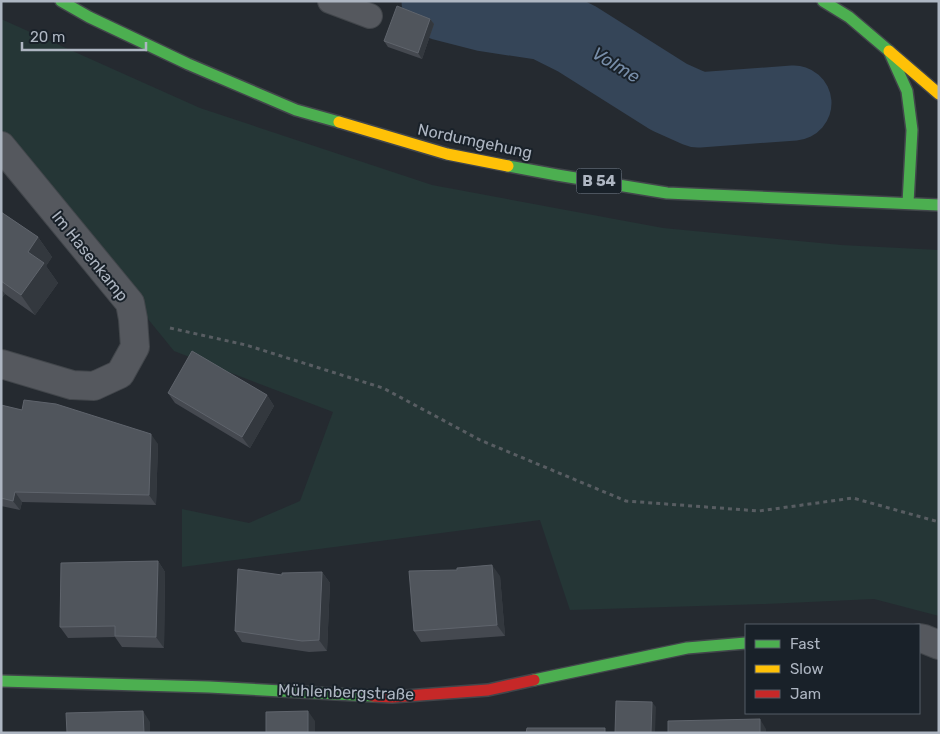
<svg xmlns="http://www.w3.org/2000/svg" width="940" height="734" font-family="Rubik,sans-serif">
  <style>
    .green { fill: #253636 }
    .lines { fill: none; stroke-linecap: round; stroke-linejoin: round }
    .river { stroke: #354558; stroke-width: 75 }
    .lane-casing { stroke: #42464b; stroke-width: 26 }
    .street-casing { stroke: #42464b; stroke-width: 30 }
    .fast-casing { stroke: #42464b; stroke-width: 14 }
    .slow-casing { stroke: #42464b; stroke-width: 14 }
    .jam-casing { stroke: #42464b; stroke-width: 14 }
    .path { stroke: #585d62; stroke-width: 3; stroke-dasharray: 4 4; stroke-linecap: butt }
    .lane { stroke: #55585e; stroke-width: 24 }
    .street { stroke: #55585e; stroke-width: 28 }
    .fast { stroke: #4caf50; stroke-width: 11 }
    .slow { stroke: #ffc107; stroke-width: 11 }
    .jam { stroke: #c62828; stroke-width: 11 }
    .wall { fill: #454950 }
    .shaded-wall { fill: #33383e }
    .building { fill: #50555c; stroke: #5f646c }
    .labels { text-anchor: middle; dominant-baseline: central; stroke-width: 4; stroke-linejoin: round; paint-order: stroke }
    .shield { fill: #192129; stroke: #818994; stroke-width: 1 }
    .shield-label { font-size: 15px; font-weight: bold; fill: #aeb6c2 }
    .street-label { font-size: 16px; fill: #aeb6c2; stroke: #192129 }
    .water-label { font-size: 18px; font-style: italic; fill: #788ea9; stroke: #192129 }
  </style>
  <rect width="100%" height="100%" fill="#252a30"/>
  <!-- green -->
  <path class="green" d="M1,19L200,108L432,185L663,228L841,245L939,250V616L874,599L766,604L570,610L540,520L182,567V509L249,523L300,501L333,412L174,351L78,233L1,129Z"/>
  <g class="lines">
    <!-- river -->
    <path class="river" d="M439,1L442,3L485,14L545,23L577,39L669,97L698,110L794,103"/>
    <!-- lane casing -->
    <g class="lane-casing">
      <path id="lane" d="M330,1L370,16"/>
    </g>
    <!-- street casing -->
    <g class="street-casing">
      <path id="street" d="M1,146L130,303L133,319L135,347L120,374L94,386L72,385L1,364
        M919,638L924,639L939,645"/>
    </g>
    <!-- fast casing -->
    <g class="fast-casing">
      <path id="fast" d="M61,1L89,17L188,64L296,110L339,122
        M823,1L849,17L889,51L907,91L912,130L908,203
        M508,166L557,175L667,193L939,205
        M534,680L687,648L746,643
        M1,681L209,687L373,696"/>
    </g>
    <!-- slow casing -->
    <g class="slow-casing">
      <path id="slow" d="M889,51L939,94
        M339,122L447,154L508,166"/>
    </g>
    <!-- jam casing -->
    <g class="jam-casing">
      <path id="jam" d="M373,696L392,697L488,690L534,680"/>
    </g>
    <!-- path -->
    <path class="path" d="M170,328L246,345L383,388L480,440L626,501L759,511L853,498L939,522"/>
    <!-- lane -->
    <use href="#lane" class="lane"/>
    <!-- street -->
    <use href="#street" class="street"/>
    <!-- fast -->
    <use href="#fast" class="fast"/>
    <!-- slow -->
    <use href="#slow" class="slow"/>
    <!-- jam -->
    <use href="#jam" class="jam"/>
  </g>
  <!-- wall -->
  <path class="wall" d="M430,19L434,24L422,59L388,47L384,41Z
    M1,212L38,237L52,257L46,266L58,283L35,315L5,294L1,299Z
    M168,393L267,395L274,406L250,448L175,403Z
    M1,405L158,444L156,505L22,502L20,510L1,506Z
    M158,561L165,572L164,648L122,647L115,637L68,638L60,627Z
    M322,572L330,583L327,651L309,652L242,642L235,631L282,575Z
    M500,576L505,636L421,642L414,631Z"/>
  <!-- shaded-wall -->
  <path class="shaded-wall" d="M430,19L434,24L422,59L418,53Z
    M38,237L52,257L46,266L58,283L35,315L21,295L28,252Z
    M1,289L5,294L1,299Z
    M267,395L274,406L250,448L242,437Z
    M151,434L158,444L156,505L149,495Z
    M15,492L22,502L20,510L13,501Z
    M158,561L165,572L164,648L156,637Z
    M492,565L500,576L505,636L497,625Z
    M322,572L330,583L327,651L319,640Z
    M652,702L656,707L655,733H651Z
    M143,711L150,722V733H144Z
    M308,711L315,721V733H308Z
    M760,719L766,729V733H760Z"/>
  <!-- building -->
  <path class="building" d="M397,6L430,19L418,53L384,41Z
    M1,212L38,237L28,252L44,263L21,295L1,281Z
    M192,351L267,395L242,437L168,393Z
    M24,400L56,404L151,434L149,495L15,492L13,501L1,498V405L22,410Z
    M158,561L156,637L115,636V626L60,627L61,563Z
    M492,565L497,625L414,631L409,571L457,570V568Z
    M238,569L282,575V573L322,572L319,640L302,641L235,631Z
    M616,701L652,702L651,733H615Z
    M143,711L144,733H67L66,713Z
    M308,711V733H266V712Z
    M760,719V733H668V721Z
    M527,728H605V733H526Z"/>
  <g class="labels">
    <!-- shield labels -->
    <rect class="shield" x="576.5" y="168.5" width="45" height="25" rx="4"/>
    <g class="shield-label">
      <text x="599" y="181">B 54</text>
    </g>
    <!-- street labels -->
    <g class="street-label">
      <text transform="translate(475 141) rotate(12)">Nordumgehung</text>
      <text transform="translate(90 256) rotate(51)">Im Hasenkamp</text>
      <text transform="translate(346 692) rotate(2)">Mühlenbergstraße</text>
    </g>
    <!-- water labels -->
    <g class="water-label">
      <text transform="translate(616 65) rotate(31)">Volme</text>
    </g>
  </g>
  <!-- border -->
  <rect width="940" height="734" fill="none" stroke="#aeb6c2" stroke-width="5"/>
  <!-- legend -->
  <rect x="745" y="624" width="175" height="90" fill="#192129" stroke="#555d66"/>
  <rect x="755" y="640" width="25" height="8" fill="#4caf50" stroke="#555d66"/>
  <text x="790" y="649" font-size="15" fill="#aeb6c2">Fast</text>
  <rect x="755" y="665" width="25" height="8" fill="#ffc107" stroke="#555d66"/>
  <text x="790" y="674" font-size="15" fill="#aeb6c2">Slow</text>
  <rect x="755" y="690" width="25" height="8" fill="#c62828" stroke="#555d66"/>
  <text x="790" y="699" font-size="15" fill="#aeb6c2">Jam</text>
  <!-- scale -->
  <path d="M22 42v8h124v-8" fill="none" stroke="#aeb6c2" stroke-width="2.5"/>
  <text x="30" y="42" font-size="15" fill="#aeb6c2" stroke="#192129" stroke-width="4" paint-order="stroke">20 m</text>
</svg>
